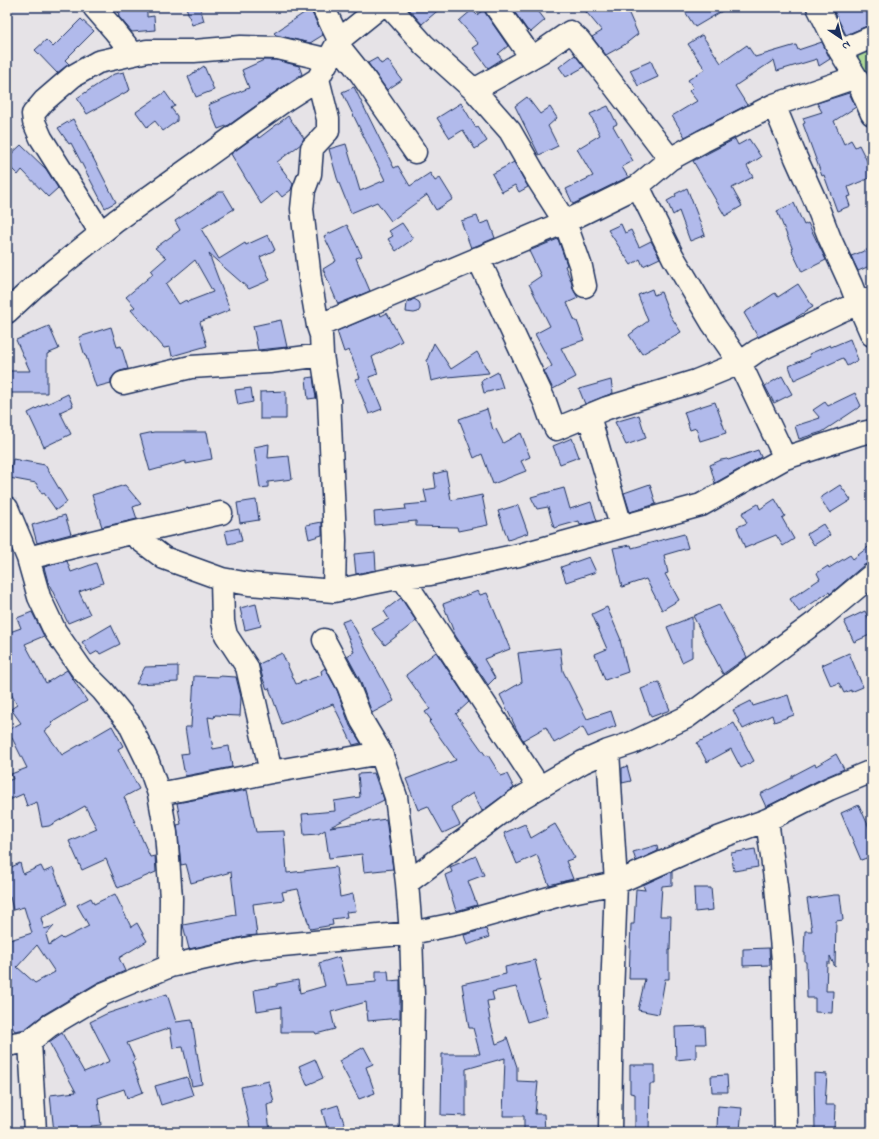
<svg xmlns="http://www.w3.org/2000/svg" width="879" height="1139" font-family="'Indie Flower',sans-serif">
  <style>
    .green { fill: #add896; stroke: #64847a }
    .building { fill: #b1baeb; stroke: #1b2f5e; fill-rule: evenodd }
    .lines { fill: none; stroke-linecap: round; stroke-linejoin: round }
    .minor-casing { stroke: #1b2f5e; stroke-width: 25 }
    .minor { stroke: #fcf5e5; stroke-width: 22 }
  </style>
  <rect width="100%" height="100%" fill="#e6e3e7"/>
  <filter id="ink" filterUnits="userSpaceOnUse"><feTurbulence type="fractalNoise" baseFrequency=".025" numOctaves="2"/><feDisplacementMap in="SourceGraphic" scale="8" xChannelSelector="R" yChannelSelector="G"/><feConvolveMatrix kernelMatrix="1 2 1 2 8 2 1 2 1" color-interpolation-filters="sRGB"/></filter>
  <g filter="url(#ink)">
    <!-- green -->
    <path class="green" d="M818,7H872V80Z"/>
    <!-- building -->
    <path class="building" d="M147,7V17L154,16L155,30L132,32L119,17L118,10Z
      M186,7H200L204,21L192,25Z
      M407,7H442L422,24Z
      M511,7H535L545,20L531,32L529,30L528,31Z
      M582,7H626L638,34L624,45L606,55L592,37L602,31Z
      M682,7H729L695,27Z
      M832,7H872V25L867,26L846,35Z
      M310,9L323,35L310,43L276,35L274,33Z
      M484,9L486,14L508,46L498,54L502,59L488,68L473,48L479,44L459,21L472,10L477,15Z
      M81,19L94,31L65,60L69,64L57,73L35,50L46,40L53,47Z
      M702,35L721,63L747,45L755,57L796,45L798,50L822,42L830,59L819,66L817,59L777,71L774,60L735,86L747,105L685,137L672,116L697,101L689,91L693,87L688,80L705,69L688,44Z
      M575,55L584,67L566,77L559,67Z
      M377,58L381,64L388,60L402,80L387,90L368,63Z
      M264,60H276L299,66L302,74L278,90L229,125L218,129L208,105L249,88L242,70Z
      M651,61L658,77L638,86L630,70Z
      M204,66L214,90L196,97L188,77Z
      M124,72L130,90L87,114L77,98L114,74Z
      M354,87L394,168L398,166L410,186L430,173L435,181L440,178L453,199L436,210L427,195L391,221L377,202L351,213L337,178L329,149L346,144L360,191L385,180L342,92Z
      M165,92L175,106L171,108L177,116V121L163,131L155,121L147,127L136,112Z
      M849,93L856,107L834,121L844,144L851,140L855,147L859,145L872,171V177L848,187L851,196L847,197L850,206L837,211L824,175L822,176L803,124L805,123L803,118L822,112L817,103Z
      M527,97L540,114L550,107L557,118L548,126L558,146L539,155L515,106Z
      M461,103L476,128L478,127L487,141L475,149L463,130L450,138L437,118Z
      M608,106L617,124L613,126L633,161L622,167L628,177L573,204L566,189L593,176L577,149L600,135L590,114Z
      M288,116L304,138L301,144L277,162L293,184L291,190L282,197L277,191L261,204L231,154L257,135L259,138Z
      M73,119L116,202L105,208L71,143L69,144L58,128Z
      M735,139L738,145L749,139L761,157L747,166L753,177L732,188L742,206L725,216L693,161Z
      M21,145L46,169L58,188L48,197L22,170L18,175L7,164V158Z
      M514,162L528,187L519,192L515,185L502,192L492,174Z
      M687,188L705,235L690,241L679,211L673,215L667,201L676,196L675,194Z
      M219,192H224L234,209L201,229L219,259L245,243L246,245L268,235L275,250L260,257L270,280L249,289L209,254L230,310L200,322L207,346L172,356L170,347L164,348L131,310L135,307L126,297L153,274L151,271L166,258L155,248L180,230L175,221ZM195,260L213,292L187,302L186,300L179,304L166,284Z
      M794,203L804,225L808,223L826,260L802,272L792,251L793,250L777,211Z
      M477,216L480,224L489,221L495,238L471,248L461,221Z
      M402,223L413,239L396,251L388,239L393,236L389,231Z
      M621,224L625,233L631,230L639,247L651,241L660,258L643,266L640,259L631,265L608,230Z
      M347,225L362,256L356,258L370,291L338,304L323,269L336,261L324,236Z
      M558,239L567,265L565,266L571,281L573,289L578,298L567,303L575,321H577L584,340L561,348L576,377L553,389L544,371L552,366L535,334L550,326L529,284L541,276L529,251Z
      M872,248V265L858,271L851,256Z
      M798,284L813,307L794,319L758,337L744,313L775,293L778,297Z
      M652,289L654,295L661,292L670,315L681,332L642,354L629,335L648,321L638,295Z
      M414,299L419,302L420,305V309L418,312L414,313L406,312L407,303Z
      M380,313L381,316L387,313L402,341L372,357L378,374L369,377L382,409L369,414L355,379L360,378L349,350L344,352L337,331Z
      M281,320L287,347L258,350L253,326Z
      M49,326L59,349L47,354V393H9V371H30L16,340Z
      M111,327L117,347L121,346L128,369L120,371L115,374L111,379V383L96,387L86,356H85L79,337Z
      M850,339L858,360L847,366L843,358L794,380L789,366L810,357L809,354L830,345L831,347Z
      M434,343L451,369L477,352L489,373L448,377L431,381L427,360Z
      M498,372L503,388L484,393L481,381Z
      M782,376L792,394L774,403L765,386Z
      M313,377L316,398L308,399L306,378Z
      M611,380L613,393L585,404L579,389Z
      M251,388L253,402L238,405L235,390Z
      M286,391V419H260V392Z
      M855,393L861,406L822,432L799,439L795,426L820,418L813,410L825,402L828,406Z
      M68,394L73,406L60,412L71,434L44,447L28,413L47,403V404Z
      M715,402L726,433L700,441L696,428L690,430L684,412Z
      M487,409L493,430L496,429L503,443L521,433L530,457L521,461L526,471L493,484L482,454L474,458L459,419Z
      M639,415L646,438L626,445L615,422Z
      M154,432H207L212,459L186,464V461L150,471L140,435Z
      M572,438L579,457L560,464L553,446Z
      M269,444L268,458L289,456L292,479L268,482V487L260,488L254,447Z
      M758,450L761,457L715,483L710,465L721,460L727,459L728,460Z
      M13,459L45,465L67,502L56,510L44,493L42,494L36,483L9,478Z
      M446,471L451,500L463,498V499L482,495L488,525L458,531L457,527L416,526V521L375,525L374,512L406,509L405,505L427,503L424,490L436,488L434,474Z
      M650,484L656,504L630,512L624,493Z
      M125,485L141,504L133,507L137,519L102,527L92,495Z
      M840,485L851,500L830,513L820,498Z
      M564,488L570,509L591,502L597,521L580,525L579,521L554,528L548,507L537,509L531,497Z
      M775,499L785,516L782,518L794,539L783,546L776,535L745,548L737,527L747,523L742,513L758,504L760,509Z
      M256,500L259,520L240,523L237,503Z
      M518,505L528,533L508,540L498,511Z
      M65,515L71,534L37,543L32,525Z
      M322,522V535L309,539L306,525Z
      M823,524L830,535L814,545L807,534Z
      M239,528L242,541L228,544L225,531Z
      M684,534L688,548L664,555L668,573L665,574L679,600L662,610L646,579L622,587L613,548L631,545L632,548Z
      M872,544V563H869L864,565L830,594L829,592L799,612L790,599L820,579L817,573L828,566L829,568L850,555L853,559Z
      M375,552L376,570L356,574L354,554Z
      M589,557L596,572L566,582L561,567Z
      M67,561L71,572L96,563L103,583L79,592L90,614L68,623L48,582L44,567Z
      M478,591L480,595L487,593L510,649L484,659L495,678L488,685L455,635L443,604Z
      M401,598L416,621L385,645L372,629L389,619L384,611Z
      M256,604L261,626L245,630L240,608Z
      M719,605L747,657L723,674L693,616Z
      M607,607L621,640H620L628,672L605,680L595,654L607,649L592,614Z
      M865,611L872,625V634L854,642L844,621Z
      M32,612L44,636L25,644L46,683L67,670L87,701L51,723L53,725L45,731L62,755L112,726L123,746L118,749L139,789L124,797L150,857L155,856L156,872L118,888L106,859L82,870L69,841L97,829L85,806L49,826L42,827L37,802L27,806L23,794L7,801V781L13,779L11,774L27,768L8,730L21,723L11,709L17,705L7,686V633L21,628L17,618Z
      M692,617V657L682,662L667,627Z
      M350,619L394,701L372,713L360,680L347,656L354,652L342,622Z
      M111,625L120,644L100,654L98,651L91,655L82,642Z
      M560,648L563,671L587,719L611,711L616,726L588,737L583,727L554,743L546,727L523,740L517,730L500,695L522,682L518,653Z
      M436,652L469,702L456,714L486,756L488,755L501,776L507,774L514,788L482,811L473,793L451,807L460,825L443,833L428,806L418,810L406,779L456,760L429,722L431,720L425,712L430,709L406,675Z
      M282,653L296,684L322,675L321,671L325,668L337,690L350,726L361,743L353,745L333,704L282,724L269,688L267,689L263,679L259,664Z
      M849,653L863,687L851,692V690L844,693L839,683L831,686L822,665Z
      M178,666V682L136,684L145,667Z
      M194,676L220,677V676L236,677L241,697L240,716L215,715L214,718L208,717L213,749L229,746L232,767L185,776L181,754L189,753L185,727H191Z
      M659,682L670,710L651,717L641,689Z
      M788,695L794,715L774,722L772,715L743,729L733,710L751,701L753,706Z
      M734,723L754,761L741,768L731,749L707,762L697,743Z
      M836,754L844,769L823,778L766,807L760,794L792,778V776L815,764L816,766Z
      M627,766L631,781L622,783V768Z
      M374,773L379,787L380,794L382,793L384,800L330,827L386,819L393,869L364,872L362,854L329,858L325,830L318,834L304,835L302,814L335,811L334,801L360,797L358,774Z
      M247,790L256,832L284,831L287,873L336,867L340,897L353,894L356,911L346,912L347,917L332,919L333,925L310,929L298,889L282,892L284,900L253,904L257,935L247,936L189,949L183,925L236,915L231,872L191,883L186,864L181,865L177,825L181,824L177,803Z
      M859,805L872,834V856L861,860L841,813Z
      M525,824L531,838L555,824L575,858L566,861L573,879L549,885L537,855L517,864L504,833Z
      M657,845L658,851L636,861L633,852Z
      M755,849L758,867L734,871L731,853Z
      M476,856L484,875L468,881L477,905L456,911L445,875L452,872L450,867Z
      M20,863L23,874L41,866L44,872L53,868L67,904L41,918L44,929L54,926L46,935L49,945L61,937L63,939L89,926L77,905L91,898L94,904L115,894L131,927L137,923L147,941L119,958L125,971L97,983L43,1015L25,1029L15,1031L7,1020V941L32,933L24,907L13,910L10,897L7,898V869ZM37,945L55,972L35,983L17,967Z
      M671,872H672V885L662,886L660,916H671L670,950H669V979H665L659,1014L638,1010L645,979H629L631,924H634L636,889L645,890L643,885Z
      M694,888H711L713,910L695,912Z
      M834,895H840L843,920L836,921L835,967L830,956V963H827L826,991H833L832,1013L815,1012V998H807L806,962H805V953H804L805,931H812L807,899Z
      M486,929L489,937L467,945L464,935Z
      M769,948L770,965L743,966V949Z
      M339,957L347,985L376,982V971H388L389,981L400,980V1018L368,1021L366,1002L331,1012L335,1029L316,1034L315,1032H281V1007L257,1011L254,990L277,986V984L298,980L300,993L325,986L319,963Z
      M535,960L540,981L538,982L548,1016L527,1022L516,987L492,992L494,1000L487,1001L490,1020L496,1044L506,1040V1037H507L517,1067V1081L538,1082L535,1114H544L545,1132H524V1116H503L505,1058L466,1069V1116L441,1115L442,1054H480L473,1028H469L462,984L506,974L505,967Z
      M167,994L176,1022L192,1020L202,1084L192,1086L183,1047L173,1048L170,1028L127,1043L135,1060L132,1062L143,1092L127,1098L124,1089L98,1098L101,1125L91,1126L92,1132H54L50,1095L76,1092L49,1042L62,1033L84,1072L110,1061L90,1022L106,1014Z
      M705,1026L706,1044H696V1058L676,1060L675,1027Z
      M364,1047L373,1064L366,1067L375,1093L359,1099L339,1061Z
      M315,1059L323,1078L307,1085L299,1066Z
      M630,1065H655V1084H650L649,1132H635V1094L630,1093Z
      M814,1073L827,1074L825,1105H835L834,1130L815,1129Z
      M727,1075L728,1092H712L711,1076Z
      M187,1077L193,1095L161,1105L155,1086Z
      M269,1081L274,1103L267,1105L270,1132H251L241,1087Z
      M338,1105L344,1123V1132H328L322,1110Z
      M718,1106L742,1108L740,1130L717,1128Z"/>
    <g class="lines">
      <!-- minor casing -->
      <g class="minor-casing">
        <path id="minor" d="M94,7L114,30L133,54
          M323,7L339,40
          M390,7L424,45L474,90L510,131L537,178L565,222L581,267L585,286
          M496,7L531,57
          M818,7L840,51L856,77L872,114
          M337,44L361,74L415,152
          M840,51L872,37
          M318,79L328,119V131L312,148L310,174L304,190L302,209L310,279L318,326L321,335L322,355L329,400L335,540L334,591
          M474,90L541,52L570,32L579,40L670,159
          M774,105L796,158L814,198L830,239L851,285L858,303L872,335
          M638,186L673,257L713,324L740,363L785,458
          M101,233L41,138L34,122L33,114L44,101L73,76L98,62L147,51H194L241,47L278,48L329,60
          M478,258L545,402L551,419L556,429L607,408L696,381L740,363L757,351L840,311L872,298
          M7,312L34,287L116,221L285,100L318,79L339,40L380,7
          M318,326L565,222L638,186L670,159L703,141L774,105L856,77
          M123,383L191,367L269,362L322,355
          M589,416L621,526
          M7,508L28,558L39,597L55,631L82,670L103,691L129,723L148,762L159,794L166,833L171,898L170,966
          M131,533L164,558L222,579L249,584L334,591L402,577L430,574L519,555L701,505L785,458L859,434L872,431
          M28,558L109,538L221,513
          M402,577L539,787
          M222,579L223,622L226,635L247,667L271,772
          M324,640L348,685L362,721L381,753
          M608,751L616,883L612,995L610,1132
          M159,794L271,772L381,753L396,797L407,883L411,933L413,996L411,1132
          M767,820L776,886L783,960L786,1132
          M407,883L516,801L583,762L608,751L632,743L687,717L817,621L872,575
          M7,1045L30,1041
          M35,1132L30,1041L49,1026L103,994L170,966L250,948L411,933L460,923L567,893L616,883L718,838L767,820L829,789L872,771"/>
      </g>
      <!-- minor -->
      <use href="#minor" class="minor"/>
    </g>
  </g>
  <!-- margin -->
  <rect width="879" height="1139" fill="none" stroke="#fcf5e5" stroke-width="24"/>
  <rect x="12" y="12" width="855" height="1115" fill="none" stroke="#1b2f5e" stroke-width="1.5" filter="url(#ink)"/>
  <!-- north arrow -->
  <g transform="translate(841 38) rotate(145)" stroke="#fcf5e5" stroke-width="3" paint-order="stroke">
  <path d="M0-3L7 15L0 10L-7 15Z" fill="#1b2f5e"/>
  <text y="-6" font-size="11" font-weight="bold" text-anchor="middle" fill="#1b2f5e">N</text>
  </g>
</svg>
